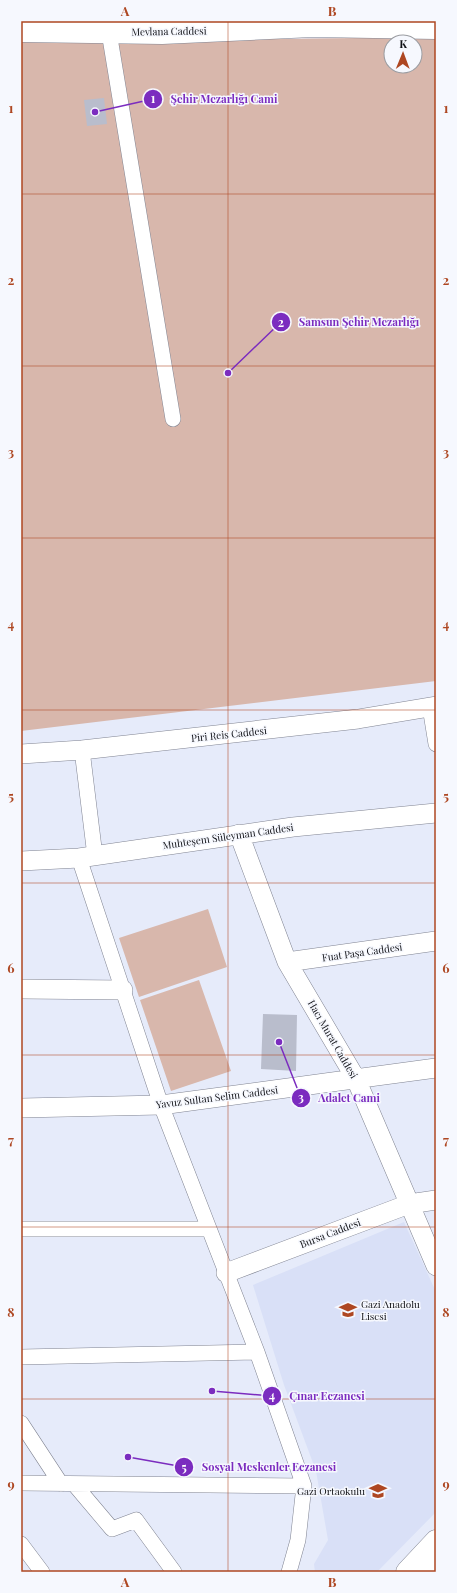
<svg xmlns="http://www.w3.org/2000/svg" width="457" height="1593" font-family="'Playfair Display',serif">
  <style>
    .built { fill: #d9e0f7 }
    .green { fill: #d8b7ac; fill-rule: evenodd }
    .building { fill: #b9bdcc }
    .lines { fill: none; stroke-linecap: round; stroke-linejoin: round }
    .minor-casing { stroke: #808492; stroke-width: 16 }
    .tertiary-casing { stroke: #808492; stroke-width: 20 }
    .secondary-casing { stroke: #808492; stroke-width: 23 }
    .minor { stroke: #fff; stroke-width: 15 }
    .tertiary { stroke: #fff; stroke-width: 19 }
    .secondary { stroke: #fff; stroke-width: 22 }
    .grid { fill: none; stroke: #ae4722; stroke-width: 1; stroke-opacity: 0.55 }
    .labels { text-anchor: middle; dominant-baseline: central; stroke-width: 3; stroke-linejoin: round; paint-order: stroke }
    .street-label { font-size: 10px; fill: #101116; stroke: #f6f8fe }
    .poi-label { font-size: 10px; fill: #101116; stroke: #f6f8fe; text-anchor: start }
    .leader { fill: none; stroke: #7b2cbf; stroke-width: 1.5 }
    .callout-dot { fill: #7b2cbf; stroke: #f6f8fe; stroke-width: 1.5 }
    .mark-label { font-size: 12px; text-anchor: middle; font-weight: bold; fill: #fff }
    .callout-label { font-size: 11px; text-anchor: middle; font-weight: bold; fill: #7b2cbf; stroke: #f6f8fe; stroke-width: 3; stroke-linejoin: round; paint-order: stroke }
    .neatline { fill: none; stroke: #ae4722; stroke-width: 1.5 }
    .grid-label { font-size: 13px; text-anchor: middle; font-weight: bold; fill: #ae4722 }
  </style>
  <rect width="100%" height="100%" fill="#e6ebfa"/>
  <!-- built -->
  <path class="built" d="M404,1222L436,1292V1512L377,1572H315L314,1564L328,1540L316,1471L284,1385L253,1285Z"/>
  <!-- green -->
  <path class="green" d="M436,37V681L21,731V42ZM391,42H415V66H391Z
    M208,909L227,967L139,997L119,938Z
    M199,980L231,1071L171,1091L140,1000Z"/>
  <!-- building -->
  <path class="building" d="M104,98L107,124L87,126L84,100Z
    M263,1014L297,1015L296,1071L261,1069Z"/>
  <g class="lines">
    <!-- minor casing -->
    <g class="minor-casing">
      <path id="minor" d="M109,32L173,419
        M430,707L436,744
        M82,750L95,856
        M79,858L161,1105L257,1352L304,1486L298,1540L289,1572
        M21,1229H208
        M21,1357L257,1352
        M21,1423L61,1484
        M21,1483L304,1486
        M74,1484L112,1529L136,1520L174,1572
        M21,1544L42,1572"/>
    </g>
    <!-- tertiary casing -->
    <g class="tertiary-casing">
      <path id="tertiary" d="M21,754L82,750L358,719L436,706
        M239,834L287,962L356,1079L436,1266
        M21,861L79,858L293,827L436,813
        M287,962L436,941
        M21,989L123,990
        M21,1108L161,1105L436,1068
        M226,1273L409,1204L436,1200"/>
    </g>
    <!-- secondary casing -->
    <g class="secondary-casing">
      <path id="secondary" d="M21,31L162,33L312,26L436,28
        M407,1572L436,1541
        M431,1572L436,1566"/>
    </g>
    <!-- minor -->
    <use href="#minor" class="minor"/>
    <!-- tertiary -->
    <use href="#tertiary" class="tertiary"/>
    <!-- secondary -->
    <use href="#secondary" class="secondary"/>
  </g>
  <!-- grid -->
  <path class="grid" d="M228,21V1572M21,194H436M21,366H436M21,538H436M21,710H436M21,883H436M21,1055H436M21,1227H436M21,1399H436"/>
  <!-- icons -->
  <defs>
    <g id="school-bare" transform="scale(1.38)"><path d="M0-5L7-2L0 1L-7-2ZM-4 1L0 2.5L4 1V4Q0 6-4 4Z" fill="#ae4722" stroke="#f6f8fe" stroke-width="2.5" paint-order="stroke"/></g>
  </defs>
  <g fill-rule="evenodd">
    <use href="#school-bare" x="348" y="1310"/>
    <use href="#school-bare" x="378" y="1491"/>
  </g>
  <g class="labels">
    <!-- street labels -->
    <g class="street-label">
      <text transform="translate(169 31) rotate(-1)">Mevlana Caddesi</text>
      <text transform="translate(229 734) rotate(-6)">Piri Reis Caddesi</text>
      <text transform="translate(228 836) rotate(-8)">Muhteşem Süleyman Caddesi</text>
      <text transform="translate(362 952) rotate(-8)">Fuat Paşa Caddesi</text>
      <text transform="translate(333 1039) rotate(60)">Hacı Murat Caddesi</text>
      <text transform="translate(217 1097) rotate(-7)">Yavuz Sultan Selim Caddesi</text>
      <text transform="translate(330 1233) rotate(-21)">Bursa Caddesi</text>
    </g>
    <!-- poi labels -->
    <g class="poi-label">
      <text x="361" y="1304">Gazi Anadolu<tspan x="361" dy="12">Lisesi</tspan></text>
      <text x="365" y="1491" text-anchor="end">Gazi Ortaokulu</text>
    </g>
  </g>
  <!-- callouts -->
  <path class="leader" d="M95 112L153 99M228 373L281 322M279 1042L301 1098M212 1391L272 1396M128 1457L184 1467"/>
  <g class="callout-dot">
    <circle cx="95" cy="112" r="4"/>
    <circle cx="228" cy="373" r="4"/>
    <circle cx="279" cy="1042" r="4"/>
    <circle cx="212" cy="1391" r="4"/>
    <circle cx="128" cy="1457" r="4"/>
    <circle cx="153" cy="99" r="10"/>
    <circle cx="281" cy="322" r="10"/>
    <circle cx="301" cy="1098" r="10"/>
    <circle cx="272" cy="1396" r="10"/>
    <circle cx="184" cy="1467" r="10"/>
  </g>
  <g class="mark-label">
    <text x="153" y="103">1</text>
    <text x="281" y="327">2</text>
    <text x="301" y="1102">3</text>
    <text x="272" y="1400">4</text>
    <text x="184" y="1472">5</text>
  </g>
  <g class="callout-label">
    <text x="224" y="103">Şehir Mezarlığı Cami</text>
    <text x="359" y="326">Samsun Şehir Mezarlığı</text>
    <text x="349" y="1102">Adalet Cami</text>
    <text x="327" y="1400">Çınar Eczanesi</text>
    <text x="269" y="1471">Sosyal Meskenler Eczanesi</text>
  </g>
  <!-- border -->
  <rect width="457" height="1593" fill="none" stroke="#f6f8fe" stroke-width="44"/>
  <!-- north arrow -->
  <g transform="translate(403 54) rotate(1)"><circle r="19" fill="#f6f8fe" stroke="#9a9ca1"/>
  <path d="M0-3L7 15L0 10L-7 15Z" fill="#ae4722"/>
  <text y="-6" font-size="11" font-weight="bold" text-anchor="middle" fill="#101116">K</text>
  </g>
  <rect x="22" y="22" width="413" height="1549" class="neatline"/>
  <g class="grid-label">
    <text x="125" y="16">A</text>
    <text x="332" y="16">B</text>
    <text x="11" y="113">1</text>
    <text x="446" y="113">1</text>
    <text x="11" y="285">2</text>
    <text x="446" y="285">2</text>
    <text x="11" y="457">3</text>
    <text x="446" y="457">3</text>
    <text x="11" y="629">4</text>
    <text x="446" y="629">4</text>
    <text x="11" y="801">5</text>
    <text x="446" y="801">5</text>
    <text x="11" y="973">6</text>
    <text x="446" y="973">6</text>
    <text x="11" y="1145">7</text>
    <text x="446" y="1145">7</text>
    <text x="11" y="1317">8</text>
    <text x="446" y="1317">8</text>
    <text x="11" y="1489">9</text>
    <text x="446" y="1489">9</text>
    <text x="125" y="1587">A</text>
    <text x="332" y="1587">B</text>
  </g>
</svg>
